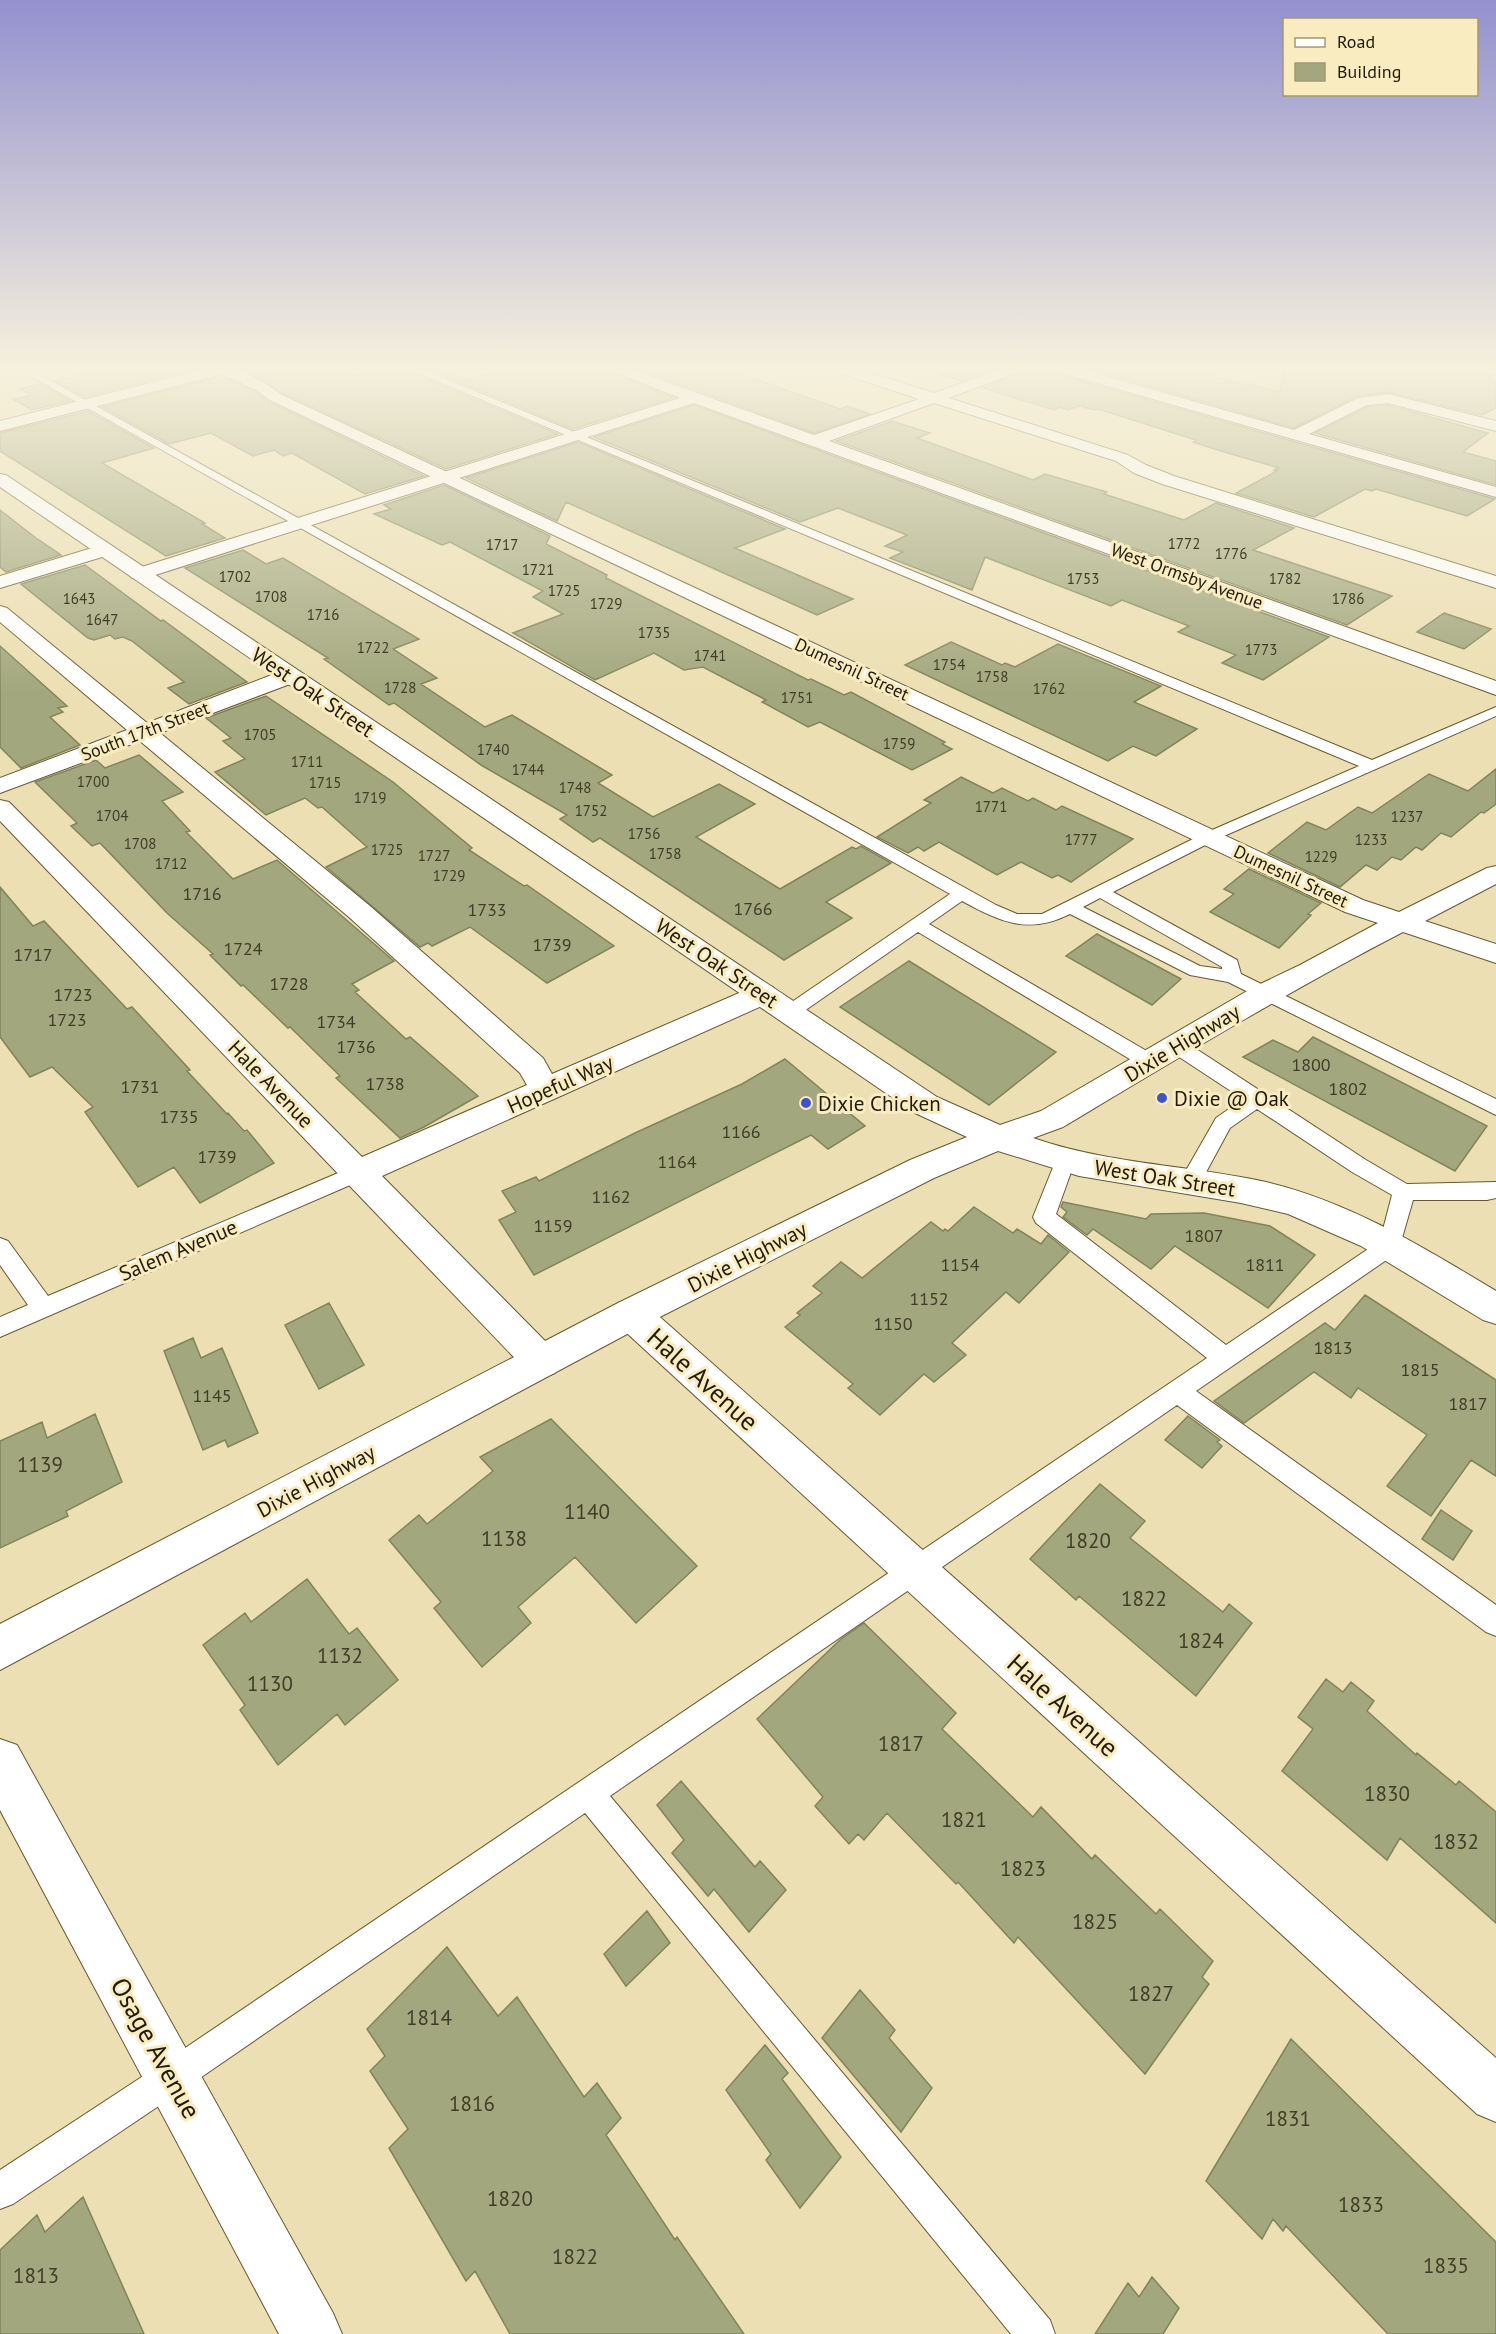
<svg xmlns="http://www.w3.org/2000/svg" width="1496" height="2334" font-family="'PT Sans',sans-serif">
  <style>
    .building { fill: #a2a77d; stroke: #80845b; stroke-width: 1.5 }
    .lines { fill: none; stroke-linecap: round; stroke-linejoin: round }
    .lane-casing { stroke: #655932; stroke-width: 2 }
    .street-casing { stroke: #655932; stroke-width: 2 }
    .secondary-casing { stroke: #655932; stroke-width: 2 }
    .lane { fill: #fff; fill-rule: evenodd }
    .street { fill: #fff; fill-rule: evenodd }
    .secondary { fill: #fff; fill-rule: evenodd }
    .poi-dot { fill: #4452c7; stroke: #f9ecc0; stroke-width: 2 }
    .labels { text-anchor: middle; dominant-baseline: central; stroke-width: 6; stroke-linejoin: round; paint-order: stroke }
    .far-number-label { font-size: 15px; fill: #403d27 }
    .far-street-label { font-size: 18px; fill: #1f1a0a; stroke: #f9ecc0 }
    .number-label { font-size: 18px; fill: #403d27 }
    .street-label { font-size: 21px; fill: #1f1a0a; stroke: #f9ecc0 }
    .poi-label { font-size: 21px; fill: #1f1a0a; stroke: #f9ecc0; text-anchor: start }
    .near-number-label { font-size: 21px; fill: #403d27 }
    .near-street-label { font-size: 26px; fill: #1f1a0a; stroke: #f9ecc0 }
  </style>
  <rect width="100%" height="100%" fill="#ecdfb3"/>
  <!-- building -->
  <path class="building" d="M120,366H206L85,397L55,381Z
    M245,366H300L306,369L316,366L329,372L338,370L351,376L379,369L390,373L404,370L558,434L446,469L281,392L243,369Z
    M421,366H436L468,380L517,366H598L673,398L573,429Z
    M630,366H718L840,409L847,406L870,414L814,433Z
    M937,366H1003L962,381L936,373Z
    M1035,366H1044L1047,371L1495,499L1467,516L1376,489L1372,491L1365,489L1314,517L1236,493L1277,471L1274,470L1279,468L1221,451L1193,442L1196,440L1098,409L1094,410L1080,406L1067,410L1060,407L1054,410L983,388Z
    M1080,366H1179L1247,386L1251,384L1280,392L1284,366H1469L1472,371L1493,376L1489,379L1496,381V408L1482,415L1388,392L1357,396L1294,428Z
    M222,376L255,392L269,402L424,476L365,494L292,453L283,456L274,450L253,456L211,433L169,444L103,407Z
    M41,384L70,401L32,410L13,399L32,395L20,389Z
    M694,405L1329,637L1263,680L1222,663L1236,655L1178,632L1189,626L1122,600L1111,606L985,557L972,590L890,558L903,552L885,546L907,535L838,508L800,522L594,437Z
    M1388,405L1488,433L1463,452L1496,461V485L1315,433L1368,407Z
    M88,411L154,448L102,463L205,523L202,524L225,538L166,556L0,451V433Z
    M892,421L930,433L917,438L1033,480L1045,474L1107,492L1104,494L1184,520L1216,503L1294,528L1253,550L1392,596L1347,625L836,441Z
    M578,442L785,529L735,548L853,599L817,615L566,502L557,521L466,478Z
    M444,485L550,536L546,544L607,575L606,578L808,680L811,679L844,695L851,692L945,742L942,744L952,749L912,770L820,722L808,727L762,702L766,700L703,667L684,670L654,653L595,680L513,633L563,614L533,597L543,591L450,542L442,545L374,514L391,509L384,505Z
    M0,510L36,538L61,555L6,572L0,567Z
    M243,550L266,564L283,558L419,639L393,649L437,678L421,684L485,727L512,715L612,775L598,783L653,817L719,784L755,804L696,837L780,889L852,847L856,849L861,846L891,863L826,902L852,918L784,960L600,838L593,842L560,819L567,815L481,765L394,703L389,705L324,659L328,658L185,568Z
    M85,565L161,621L163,620L247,682L189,704L168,688L184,682L132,641L123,637L115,639L110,635L94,640L88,638L21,584Z
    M1444,613L1491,629L1464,649L1417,632Z
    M951,642L1002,665L1005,663L1015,667L1058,644L1161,686L1134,702L1197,729L1156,756L1133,746L1108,761L905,665Z
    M0,646L67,706L58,708L63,712L50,717L80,745L21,768L0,747Z
    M266,696L393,782L472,848L469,850L524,886L527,885L614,946L547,983L470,927L432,946L428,943L420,947L326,867L367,847L322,807L318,808L305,798L266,815L215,772L245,759L223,741L231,738L206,718Z
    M139,755L183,792L162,801L190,831L186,832L233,879L277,860L394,961L352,984L359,990L355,992L406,1039L410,1037L478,1096L424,1127L400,1138L336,1078L340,1076L290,1027L288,1028L243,985L241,986L210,955L213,954L167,913L100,843L92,846L71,826L77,823L35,782L96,760L105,768Z
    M1496,769V804L1484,813L1481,812L1451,837L1441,833L1422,850L1416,847L1401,860L1392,857L1377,870L1366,865L1340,887L1268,853L1307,822L1326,830L1358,807L1372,813L1429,774L1468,791Z
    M961,777L993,793L1002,788L1028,801L1033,798L1056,810L1062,806L1133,839L1071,882L1058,875L1052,878L1021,862L997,875L939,842L924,851L918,847L908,853L877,837L931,803L924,800Z
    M1249,869L1321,903L1308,914L1311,915L1279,948L1210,912L1234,894L1224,889Z
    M0,887L33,926L44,921L127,1009L132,1007L190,1070L187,1071L227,1114L228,1113L244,1131L247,1130L274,1163L200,1203L174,1167L138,1187L85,1112L93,1107L52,1067L30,1077L0,1037Z
    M1097,934L1181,979L1152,1005L1066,956Z
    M909,961L1056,1052L989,1105L840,1007Z
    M1313,1037L1487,1126L1455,1171L1243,1057L1273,1040L1298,1052Z
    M785,1059L865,1126L828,1149L811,1135L534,1275L499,1220L516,1212L502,1191L536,1177L539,1181L635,1133L742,1084Z
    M1063,1202L1146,1219L1151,1214L1204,1213L1270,1226L1315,1255L1268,1308L1175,1246L1151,1269L1093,1229L1087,1235L1063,1217L1067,1212L1061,1207Z
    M974,1207L1013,1233L1017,1229L1041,1244L1048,1235L1069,1252L1019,1303L1006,1292L952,1343L966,1355L934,1382L924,1374L880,1415L848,1388L853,1384L785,1327L800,1315L797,1313L822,1293L813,1286L841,1262L862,1278L931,1222L943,1231L945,1229L948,1231Z
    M1365,1295L1496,1380V1476L1471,1460L1431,1516L1387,1486L1427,1435L1358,1388L1351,1398L1314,1372L1244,1423L1214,1401L1325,1323L1335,1330Z
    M329,1303L364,1365L319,1389L285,1325Z
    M193,1338L201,1358L222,1348L258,1433L228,1447L225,1440L203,1450L164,1351Z
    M95,1414L122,1482L66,1511L68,1516L0,1548V1441L42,1422L47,1438Z
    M1188,1416L1220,1440L1217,1442L1222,1446L1202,1468L1165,1440Z
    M551,1419L697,1566L636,1623L575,1557L518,1607L531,1623L482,1667L434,1608L441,1602L389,1540L419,1515L427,1524L493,1471L480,1457Z
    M1100,1484L1145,1521L1130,1538L1223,1612L1229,1604L1252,1623L1196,1696L1079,1596L1076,1600L1030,1559Z
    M1441,1510L1472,1531L1453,1560L1422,1539Z
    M307,1579L349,1634L357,1628L398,1680L345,1725L337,1714L278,1765L240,1710L245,1705L203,1645L245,1613L251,1622Z
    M864,1623L956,1713L942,1729L1033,1817L1041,1807L1092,1859L1095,1855L1156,1914L1160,1909L1213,1961L1202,1977L1209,1984L1145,2074L1018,1937L1014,1943L958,1882L956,1884L887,1813L864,1840L858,1834L849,1844L815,1806L823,1797L757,1719L841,1639Z
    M1326,1679L1343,1692L1351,1682L1374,1701L1367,1711L1416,1755L1417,1753L1456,1785L1459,1781L1496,1812V1923L1400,1838L1387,1860L1282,1771L1313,1729L1298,1717Z
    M681,1781L755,1867L760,1861L786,1890L749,1932L714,1889L708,1896L672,1853L684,1840L657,1805Z
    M647,1911L670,1943L626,1986L604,1954Z
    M447,1947L498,2016L517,1997L584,2097L597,2083L621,2118L606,2135L675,2240L677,2237L744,2334H510L475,2271L466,2281L389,2148L408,2129L370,2071L385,2056L367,2029Z
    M860,1990L895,2030L889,2038L932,2088L901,2132L822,2038Z
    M1291,2039L1496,2242V2334H1388L1286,2226L1283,2231L1273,2219L1262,2239L1206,2181Z
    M765,2045L788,2073L782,2079L841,2157L800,2208L766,2160L771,2154L726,2090Z
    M83,2197L144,2334H0V2250L37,2215L45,2232Z
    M1152,2277L1179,2308L1163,2334H1095L1128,2283L1139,2297Z"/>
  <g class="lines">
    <!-- lane casing -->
    <g class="lane-casing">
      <path id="lane" d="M13,366H24L996,905L1017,914H1042L1203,834L1359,766L401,366H414L1372,760L1496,707V716L1215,840L1113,892L1237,960L1241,974L1496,1099V1115L1228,982L1190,975L1070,914C1028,935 1001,922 962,901L929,924L1157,1057L1160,1062L1157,1067L1150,1069L1143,1067L918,932L797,1016L790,1018L783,1016L781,1012L783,1008L950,894ZM1100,898L1222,967V969L1200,966L1083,907Z
        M1177,1039L1184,1041L1366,1160L1407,1184L1496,1182V1198L1487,1200H1413L1398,1252L1196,1391L1496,1605V1636L1486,1632L1177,1405L610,1796L1050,2320L1055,2334H1011L585,1813L184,2089L13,2204L0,2209V2170L160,2065L1207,1358L1036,1223L1033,1217L1058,1155L1065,1153L1072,1155L1075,1161L1056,1214L1226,1345L1380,1241L1392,1195L1352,1172L1257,1109L1230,1128L1198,1187L1191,1189L1184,1187L1180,1181L1216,1118L1243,1099L1170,1051L1167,1046L1170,1041Z
        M357,1165L364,1167L368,1173L364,1179L0,1337V1317L28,1305L0,1265V1238L8,1241L48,1296Z"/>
    </g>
    <!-- street casing -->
    <g class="street-casing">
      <path id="street" d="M208,366H243L241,369L224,373Z
        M600,366H622L814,435L919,399L827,369L825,366H848L934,393L1011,366H1033L949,398L1128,455L1146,465L1174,476L1496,576V588L1162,484L1134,473L1116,461L934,403L829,441L1496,681V695L694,403L146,578H132L129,574L132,570L680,398Z
        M1046,366H1070L1294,430L1358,398L1388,394L1496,421V431L1388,403L1367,405L1309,434L1496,487V497L1048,369Z
        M1471,366L1496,367V375L1473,369Z
        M105,544L112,546L114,550L112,554L0,588V576Z
        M0,606L7,608L147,723L282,671L290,670L298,671L301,676L298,681L160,733L370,906L543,1058L552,1074L753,987L763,984L773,987L777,994L773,1001L382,1176L555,1351L561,1362L555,1373L542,1378L529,1373L0,821V800L9,802L362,1157L527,1085L520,1073L350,918L140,741L0,793V778L127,730L0,622Z
        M631,1299L644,1303L1496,2058V2122L1477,2114L618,1325L613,1314L618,1303Z
        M0,1739L17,1745L333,2313L342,2334H279L0,1810Z"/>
    </g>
    <!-- secondary casing -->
    <g class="secondary-casing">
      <path id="secondary" d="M217,366C240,366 262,381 280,394L1363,900L1399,912L1487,868L1496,866V884L1425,921L1496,944V963L1403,932C1287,992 1175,1060 1063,1127L1033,1138C1108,1164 1188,1165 1266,1182C1350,1202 1423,1247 1496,1291V1324L1483,1320L1361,1246L1288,1214L1241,1203L1079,1176L998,1151L934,1178L644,1325L0,1670V1624L618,1303L910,1160L967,1137L915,1113L0,487V474L6,475L937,1097L1000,1125L1041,1111L1254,987L1300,965L1378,923L1345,912L270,400L256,390L222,374L0,431V421Z"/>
    </g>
    <!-- lane -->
    <use href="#lane" class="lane"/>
    <!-- street -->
    <use href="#street" class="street"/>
    <!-- secondary -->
    <use href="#secondary" class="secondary"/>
  </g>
  <!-- sky -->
  <linearGradient id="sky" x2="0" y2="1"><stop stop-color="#9390ce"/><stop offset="0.53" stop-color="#f6f1dd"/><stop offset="1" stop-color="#f6f1dd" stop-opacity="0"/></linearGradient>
  <rect width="1496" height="693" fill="url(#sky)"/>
  <!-- markers -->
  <g class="poi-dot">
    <circle cx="1162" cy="1098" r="6"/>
    <circle cx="806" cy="1103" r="6"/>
  </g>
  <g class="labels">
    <!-- far-number labels -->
    <g class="far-number-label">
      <text x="1184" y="543">1772</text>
      <text x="502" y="544">1717</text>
      <text x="1231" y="553">1776</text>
      <text x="538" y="569">1721</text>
      <text x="235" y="576">1702</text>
      <text x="1083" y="578">1753</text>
      <text x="1285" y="578">1782</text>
      <text x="564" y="590">1725</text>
      <text x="271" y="596">1708</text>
      <text x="79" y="598">1643</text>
      <text x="1348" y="598">1786</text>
      <text x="606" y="603">1729</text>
      <text x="323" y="614">1716</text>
      <text x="102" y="619">1647</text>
      <text x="654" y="632">1735</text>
      <text x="373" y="647">1722</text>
      <text x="1261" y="649">1773</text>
      <text x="710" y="655">1741</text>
      <text x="949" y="664">1754</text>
      <text x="992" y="676">1758</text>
      <text x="400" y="687">1728</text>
      <text x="1049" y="688">1762</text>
      <text x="797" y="697">1751</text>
      <text x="260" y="734">1705</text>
      <text x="899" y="743">1759</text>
      <text x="493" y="749">1740</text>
      <text x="307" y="761">1711</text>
      <text x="528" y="769">1744</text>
      <text x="93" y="781">1700</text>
      <text x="325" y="782">1715</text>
      <text x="575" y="787">1748</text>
      <text x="370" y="797">1719</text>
      <text x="991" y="806">1771</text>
      <text x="591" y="810">1752</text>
      <text x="112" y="815">1704</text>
      <text x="1407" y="816">1237</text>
      <text x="644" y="833">1756</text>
      <text x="1081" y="839">1777</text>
      <text x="1371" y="839">1233</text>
      <text x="140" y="843">1708</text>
      <text x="387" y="849">1725</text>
      <text x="665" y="853">1758</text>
      <text x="434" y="855">1727</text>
      <text x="1321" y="856">1229</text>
      <text x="171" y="863">1712</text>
      <text x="449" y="875">1729</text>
    </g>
    <!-- far-street labels -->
    <g class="far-street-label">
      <text transform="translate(1187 576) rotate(20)">West Ormsby Avenue</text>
      <text transform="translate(852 669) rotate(25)">Dumesnil Street</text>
      <text transform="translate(145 731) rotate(-21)">South 17th Street</text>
      <text transform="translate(1291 876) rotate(25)">Dumesnil Street</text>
    </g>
    <!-- number labels -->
    <g class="number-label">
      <text x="202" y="893">1716</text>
      <text x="753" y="908">1766</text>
      <text x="487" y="909">1733</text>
      <text x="552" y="944">1739</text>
      <text x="243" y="948">1724</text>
      <text x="33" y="954">1717</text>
      <text x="289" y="983">1728</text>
      <text x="73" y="994">1723</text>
      <text x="67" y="1019">1723</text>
      <text x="336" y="1021">1734</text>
      <text x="356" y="1046">1736</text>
      <text x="1311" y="1064">1800</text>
      <text x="385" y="1083">1738</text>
      <text x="140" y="1086">1731</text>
      <text x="1348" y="1088">1802</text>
      <text x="179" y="1116">1735</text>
      <text x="741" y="1131">1166</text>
      <text x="217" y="1156">1739</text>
      <text x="677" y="1161">1164</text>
      <text x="611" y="1196">1162</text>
      <text x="553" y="1225">1159</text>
      <text x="1204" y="1235">1807</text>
      <text x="960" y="1264">1154</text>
      <text x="1265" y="1264">1811</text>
      <text x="929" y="1298">1152</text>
      <text x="893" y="1323">1150</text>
      <text x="1333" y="1347">1813</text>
      <text x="1420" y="1369">1815</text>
      <text x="212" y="1395">1145</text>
      <text x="1468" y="1403">1817</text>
    </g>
    <!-- street labels -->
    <g class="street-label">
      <text transform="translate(313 692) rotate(34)">West Oak Street</text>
      <text transform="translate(717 963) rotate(34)">West Oak Street</text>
      <text transform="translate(1182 1043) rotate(-31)">Dixie Highway</text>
      <text transform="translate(271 1084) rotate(46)">Hale Avenue</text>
      <text transform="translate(560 1084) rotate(-24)">Hopeful Way</text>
      <text transform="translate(1165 1178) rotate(9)">West Oak Street</text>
      <text transform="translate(178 1250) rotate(-23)">Salem Avenue</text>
      <text transform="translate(747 1257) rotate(-27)">Dixie Highway</text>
      <text transform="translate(316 1481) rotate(-28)">Dixie Highway</text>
    </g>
    <!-- poi labels -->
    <g class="poi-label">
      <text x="1174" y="1098">Dixie @ Oak</text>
      <text x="818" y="1103">Dixie Chicken</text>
    </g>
    <!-- near-number labels -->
    <g class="near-number-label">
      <text x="40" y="1464">1139</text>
      <text x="587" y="1511">1140</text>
      <text x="504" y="1538">1138</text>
      <text x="1088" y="1540">1820</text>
      <text x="1144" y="1598">1822</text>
      <text x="1201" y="1640">1824</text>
      <text x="340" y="1655">1132</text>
      <text x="270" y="1683">1130</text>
      <text x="901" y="1743">1817</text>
      <text x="1387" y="1793">1830</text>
      <text x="964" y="1819">1821</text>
      <text x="1456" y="1841">1832</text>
      <text x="1023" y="1868">1823</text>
      <text x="1095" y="1921">1825</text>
      <text x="1151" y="1993">1827</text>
      <text x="429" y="2017">1814</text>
      <text x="472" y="2103">1816</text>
      <text x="1288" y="2118">1831</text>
      <text x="510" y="2198">1820</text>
      <text x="1361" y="2204">1833</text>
      <text x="575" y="2256">1822</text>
      <text x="1446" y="2265">1835</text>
      <text x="36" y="2275">1813</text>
    </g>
    <!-- near-street labels -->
    <g class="near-street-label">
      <text transform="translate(703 1379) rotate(42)">Hale Avenue</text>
      <text transform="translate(1063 1705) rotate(42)">Hale Avenue</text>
      <text transform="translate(156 2048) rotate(61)">Osage Avenue</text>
    </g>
  </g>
  <!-- legend -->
  <rect x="1283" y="18" width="195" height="78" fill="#f9ecc0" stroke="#a29877" stroke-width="1.5"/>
  <rect x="1295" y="38" width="30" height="9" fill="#ffffff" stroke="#a29877" stroke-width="1.5"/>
  <text x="1337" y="48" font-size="18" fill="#1f1a0a">Road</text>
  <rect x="1295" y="63" width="30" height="18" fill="#a2a77d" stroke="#a29877" stroke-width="1.5"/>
  <text x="1337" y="78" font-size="18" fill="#1f1a0a">Building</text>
</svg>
